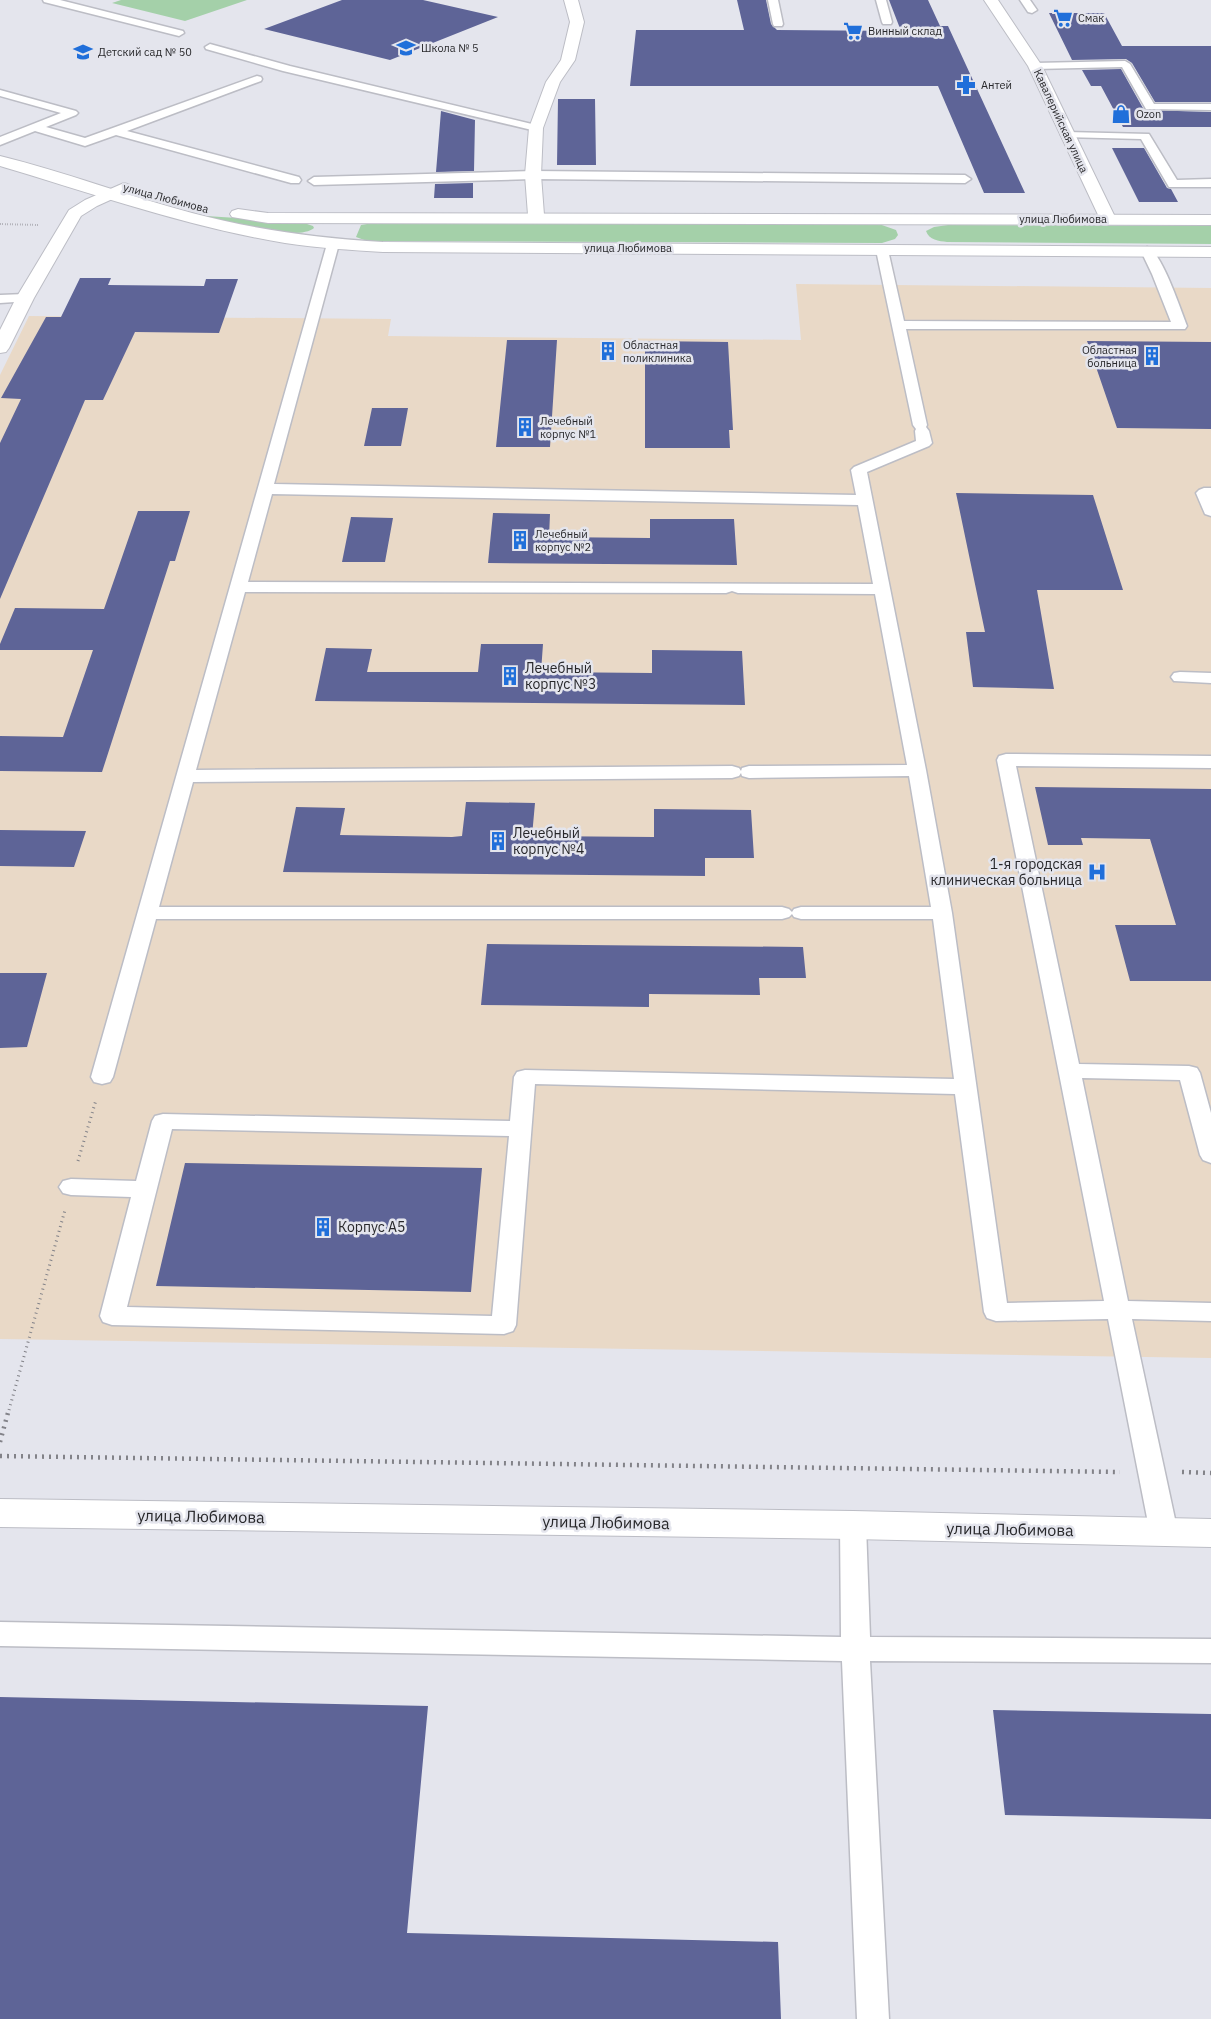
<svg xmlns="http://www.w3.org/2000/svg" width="1211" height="2019" font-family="'IBM Plex Sans',sans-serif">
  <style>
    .medical { fill: #e9d9c7 }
    .green { fill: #a4d0a9 }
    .building { fill: #5e6497 }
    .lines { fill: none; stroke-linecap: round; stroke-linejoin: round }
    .lane-casing { stroke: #bcbdc5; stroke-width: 3 }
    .street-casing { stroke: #bcbdc5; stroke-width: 2 }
    .secondary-casing { stroke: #bcbdc5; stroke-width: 2 }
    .path-far2 { stroke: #828288; stroke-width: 2; stroke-dasharray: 0.5 2; stroke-linecap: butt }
    .path-far1 { stroke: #828288; stroke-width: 3; stroke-dasharray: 1 4; stroke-linecap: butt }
    .path { stroke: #828288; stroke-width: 4.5; stroke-dasharray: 2 5; stroke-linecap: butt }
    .lane { fill: #fff; fill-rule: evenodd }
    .street { fill: #fff; fill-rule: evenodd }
    .secondary { fill: #fff; fill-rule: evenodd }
    .labels { text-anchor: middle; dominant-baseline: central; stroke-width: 5; stroke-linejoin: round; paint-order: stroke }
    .far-poi-label { font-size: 11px; fill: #28282b; stroke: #e4e5ed; text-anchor: start }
    .far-street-label { font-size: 11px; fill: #28282b; stroke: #e4e5ed }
    .poi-label { font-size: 14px; fill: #28282b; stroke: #e4e5ed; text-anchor: start }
    .near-street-label { font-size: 16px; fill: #28282b; stroke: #e4e5ed }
  </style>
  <rect width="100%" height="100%" fill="#e4e5ed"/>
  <!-- medical -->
  <path class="medical" d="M796,284L1211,288V1358L0,1339V375L29,316L391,319L388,336L801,340Z"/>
  <!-- green -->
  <path class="green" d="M121,0H247L185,21L112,3Z
    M206,216L301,222L313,226L314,228C298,242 226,223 206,216Z
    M373,223L879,224L896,230L898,235L895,239L882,243L367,241L356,237L361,225Z
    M948,225L1211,226V244L947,242C939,241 929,240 926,231L934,227Z"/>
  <!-- building -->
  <path class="building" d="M342,0H423L498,17L390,60L264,29Z
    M737,0H766L771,24L777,30L901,31L889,0H928L940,26H948L1025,193H984L938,86H630L636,30H744Z
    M1049,13H1104L1122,46H1211V102H1155L1132,63L1126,59L1072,60Z
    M1121,69L1144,110L1211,112V127H1123L1101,86H1091L1082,70Z
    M558,99H595L596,165H557Z
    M441,111L475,120L474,171L436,172Z
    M1112,148H1144L1167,188L1171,189L1178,202H1139Z
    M473,183V198H434L435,184Z
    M80,278H111L108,285L204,286L206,279H238L219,333L135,332L103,400H85L0,599V443L21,399L1,398L46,317H61Z
    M507,340H557L550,447H496Z
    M645,341L728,342L733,430H729L730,448H645Z
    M1087,341L1211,342V429L1117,428Z
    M372,408H408L401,446H364Z
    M956,493L1093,495L1123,590H1037L1054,689L973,687L966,632H985Z
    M138,511H190L175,561H170L102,772L0,771V736L63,737L93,650H0V644L15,608L104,609Z
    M493,513L550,514L549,537L650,538V519H734L737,565L488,563Z
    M351,517L393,518L385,562H342Z
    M481,644H543L541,672L652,673V650L742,651L745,705L315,701L326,648L372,649L367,672H478Z
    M1035,787L1211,789V981H1130L1115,925H1176L1150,839L1081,838L1083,845H1048Z
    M466,802L535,803L532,836L654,837V809L751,810L754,858H705V876L283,872L296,807L345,808L340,835L452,837L462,836Z
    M0,830L86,831L74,867L0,866Z
    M487,944L803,947L806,978H759L760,995L649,994V1007L481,1005Z
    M0,973H47L27,1047L0,1048Z
    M185,1163L482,1168L471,1292L156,1286Z
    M0,1697L428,1706L407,1933L778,1942L781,2019H0Z
    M993,1710L1211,1714V1819L1005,1815Z"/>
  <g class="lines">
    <!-- lane casing -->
    <g class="lane-casing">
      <path id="lane" d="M43,0H60L183,31L184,33L179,36L44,2Z
        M768,0H778L783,24L782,26H774L773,24Z
        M876,0H886L892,22L891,24H883L882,22Z
        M1020,0H1030L1037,10L1032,13L1028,12Z
        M210,44L290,66L536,125L542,128L536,131L283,71L206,49L205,47Z
        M1125,61L1130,64L1154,104H1211V110L1146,109L1122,67L1035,69L1030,66L1035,63Z
        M257,76L261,77L262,79L261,81L127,131L299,177L301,180L299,183H291L116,135L85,146L35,131L0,145V137L61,113L0,96V90L76,111L78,113L76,115L46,127L85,138Z
        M1067,132L1149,134L1177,180L1211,179V187H1169L1141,139L1063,137L1061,135Z
        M533,171L965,175L971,179L965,183L533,179L314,185L308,181L314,177Z
        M333,240L339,244L274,484L856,495L851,470L854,467L916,441L915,431L916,429L913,425L876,250L877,247H887L888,250L904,321L1171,322L1152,274L1141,251L1147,247C1161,250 1181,311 1187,326L1185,329H906L927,425L926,427L929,431L932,443L929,446L867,472L926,770L952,913L1007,1303L1104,1301L997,760L999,756L1006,754L1211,756V768L1016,766L1079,1064L1189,1066L1197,1068L1200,1073L1211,1113V1163L1203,1160L1200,1155L1180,1080L1082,1078L1128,1301L1211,1303V1321L1132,1319L1178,1533L1174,1541L1164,1544L1154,1541L1150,1533L1108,1319L996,1321L987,1318L984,1312L955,1094L535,1084L516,1325L513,1331L504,1334L112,1325L103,1322L100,1316L131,1197L71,1195L63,1193L59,1187L63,1181L71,1179L136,1181L152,1121L155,1116L163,1114L510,1121L514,1077L517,1072L525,1070L954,1079L933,919H801L794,917L792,914L789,917L782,919H156L113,1077L110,1082L102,1084L94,1082L91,1077L327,244ZM272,494L858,505L873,584L248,582ZM732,591L738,593L875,594L907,765L749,766L742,768L741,771L739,768L732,766L196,770L245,592L726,593ZM741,773L742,776L749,778L909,776L931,907H801L794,909L792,912L789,909L782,907H159L193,782L732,778L739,776ZM172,1129L509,1136L492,1316L127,1307Z
        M25,294L32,298L30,301L0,303V295Z
        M1204,488H1211V516L1205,514L1196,493L1199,490Z
        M1180,672L1211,673V683L1174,681L1171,677L1174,673Z
        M853,1514L863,1517L866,1525L870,1637L1211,1639V1663L870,1661L889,2019H857L842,1661L0,1646V1622L841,1637L840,1525L843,1517Z"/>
    </g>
    <!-- street casing -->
    <g class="street-casing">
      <path id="street" d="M564,0H578L584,22L575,60L560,82L543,128L541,175L544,215L540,221H528L526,218L528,215L525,175L529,128L546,82L561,60L570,22Z
        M984,0H998L1042,66L1116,219L1114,222H1102L1100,219L1028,66Z
        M124,183L130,185L132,188L130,191L97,206L81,216L34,298L9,348L6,352L0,353V330L16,298L69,210L85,200Z
        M0,1499L853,1511L1211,1519V1547L853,1539L0,1527Z"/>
    </g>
    <!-- secondary casing -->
    <g class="secondary-casing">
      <path id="secondary" d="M0,156C65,172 128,196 192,213C255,230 318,238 383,242L1211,247V257L383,252C350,250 318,248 285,243C188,227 94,194 0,166Z
        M238,209L268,213L1211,215V225L268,223L232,217L230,214L232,211Z"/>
    </g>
    <!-- path-far2 -->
    <path class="path-far2" d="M0,224L39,225"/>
    <!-- path-far1 -->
    <path class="path-far1" d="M78,1161L96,1100
      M9,1410L65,1210"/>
    <!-- path -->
    <path class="path" d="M0,1442L9,1409
      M0,1456L1120,1472
      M1182,1472L1211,1473"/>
    <!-- lane -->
    <use href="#lane" class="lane"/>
    <!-- street -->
    <use href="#street" class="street"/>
    <!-- secondary -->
    <use href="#secondary" class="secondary"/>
  </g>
  <!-- icons -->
  <defs>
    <g id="supermarket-bare" transform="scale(1.5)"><path d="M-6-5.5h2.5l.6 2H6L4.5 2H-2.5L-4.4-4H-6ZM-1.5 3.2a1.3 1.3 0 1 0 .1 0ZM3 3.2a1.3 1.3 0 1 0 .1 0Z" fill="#206fda" stroke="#e4e5ed" stroke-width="2.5" paint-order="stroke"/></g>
    <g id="school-bare" transform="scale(1.5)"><path d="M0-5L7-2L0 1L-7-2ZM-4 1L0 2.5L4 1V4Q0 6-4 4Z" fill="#206fda" stroke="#e4e5ed" stroke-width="2.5" paint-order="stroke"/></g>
    <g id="pharmacy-bare" transform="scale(1.5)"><path d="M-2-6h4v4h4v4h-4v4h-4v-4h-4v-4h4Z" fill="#206fda" stroke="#e4e5ed" stroke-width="2.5" paint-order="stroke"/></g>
    <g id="shop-bare" transform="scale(1.5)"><path d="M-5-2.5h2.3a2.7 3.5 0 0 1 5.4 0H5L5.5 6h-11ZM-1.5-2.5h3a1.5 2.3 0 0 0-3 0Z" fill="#206fda" stroke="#e4e5ed" stroke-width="2.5" paint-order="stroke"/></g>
    <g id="building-bare" transform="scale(1.5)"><path d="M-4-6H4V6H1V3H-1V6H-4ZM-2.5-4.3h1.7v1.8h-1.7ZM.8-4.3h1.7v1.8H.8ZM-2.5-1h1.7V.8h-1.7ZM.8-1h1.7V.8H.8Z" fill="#206fda" stroke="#e4e5ed" stroke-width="2.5" paint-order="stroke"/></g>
    <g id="hospital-bare" transform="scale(1.5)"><path d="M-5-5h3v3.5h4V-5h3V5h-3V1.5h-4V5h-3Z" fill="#206fda" stroke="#e4e5ed" stroke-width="2.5" paint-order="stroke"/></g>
  </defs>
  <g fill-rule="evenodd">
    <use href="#supermarket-bare" x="1063" y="18"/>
    <use href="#supermarket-bare" x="853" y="31"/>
    <use href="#school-bare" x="406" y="48"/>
    <use href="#school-bare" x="83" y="52"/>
    <use href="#pharmacy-bare" x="966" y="85"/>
    <use href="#shop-bare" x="1121" y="114"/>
    <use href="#building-bare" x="608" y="351"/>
    <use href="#building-bare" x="1152" y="356"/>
    <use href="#building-bare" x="525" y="427"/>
    <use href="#building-bare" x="520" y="540"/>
    <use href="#building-bare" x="510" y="676"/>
    <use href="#building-bare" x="498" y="841"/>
    <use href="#hospital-bare" x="1097" y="872"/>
    <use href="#building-bare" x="323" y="1227"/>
  </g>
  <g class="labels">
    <!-- far-poi labels -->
    <g class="far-poi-label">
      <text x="1078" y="18">Смак</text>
      <text x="868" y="31">Винный склад</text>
      <text x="421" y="48">Школа № 5</text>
      <text x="98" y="52">Детский сад № 50</text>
      <text x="981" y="85">Антей</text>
      <text x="1136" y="114">Ozon</text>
      <text x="623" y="345">Областная<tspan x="623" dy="13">поликлиника</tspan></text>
      <text x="1137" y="350" text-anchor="end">Областная<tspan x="1137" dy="13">больница</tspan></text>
      <text x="540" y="421">Лечебный<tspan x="540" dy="13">корпус №1</tspan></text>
      <text x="535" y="534">Лечебный<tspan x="535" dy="13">корпус №2</tspan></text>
    </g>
    <!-- far-street labels -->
    <g class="far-street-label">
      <text transform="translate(1061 121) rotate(65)">Кавалерийская улица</text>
      <text transform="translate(166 198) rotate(15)">улица Любимова</text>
      <text x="1063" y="219">улица Любимова</text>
      <text x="628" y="248">улица Любимова</text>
    </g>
    <!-- poi labels -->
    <g class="poi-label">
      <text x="525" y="668">Лечебный<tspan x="525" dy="16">корпус №3</tspan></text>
      <text x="513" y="833">Лечебный<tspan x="513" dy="16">корпус №4</tspan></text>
      <text x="1082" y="864" text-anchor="end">1-я городская<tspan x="1082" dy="16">клиническая больница</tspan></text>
      <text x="338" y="1227">Корпус А5</text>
    </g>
    <!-- near-street labels -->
    <g class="near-street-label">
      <text transform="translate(201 1516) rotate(1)">улица Любимова</text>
      <text transform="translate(606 1522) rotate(1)">улица Любимова</text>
      <text transform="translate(1010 1529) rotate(1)">улица Любимова</text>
    </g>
  </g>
</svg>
